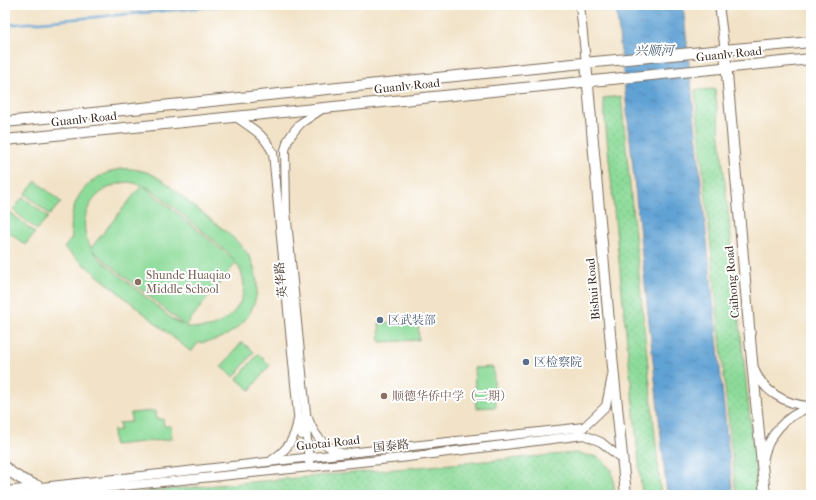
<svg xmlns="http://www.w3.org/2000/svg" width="816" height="500" font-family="'IM FELL French Canon','Noto Serif SC',serif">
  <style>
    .grass { fill: #8ddb9a; stroke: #64825c; fill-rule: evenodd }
    .park { fill: url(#park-dots); stroke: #64825c }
    .water { fill: url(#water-ripples); stroke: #4e6679 }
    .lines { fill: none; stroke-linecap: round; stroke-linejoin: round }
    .stream { stroke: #60a2d4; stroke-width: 2.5 }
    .minor-casing { stroke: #7b6b5a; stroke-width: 10 }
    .major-casing { stroke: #7b6b5a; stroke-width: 12 }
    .minor { stroke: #fff; stroke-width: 8 }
    .major { stroke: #fff; stroke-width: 10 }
    .education-dot { fill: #8d6e63; stroke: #fff; stroke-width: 1.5 }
    .service-dot { fill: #5c6f8a; stroke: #fff; stroke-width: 1.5 }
    .labels { text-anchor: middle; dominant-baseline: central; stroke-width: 4; stroke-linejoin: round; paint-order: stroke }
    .street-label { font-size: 12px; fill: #3b2a1e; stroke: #fff }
    .education-label { font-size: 12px; fill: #785e54; stroke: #fff; text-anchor: start }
    .service-label { font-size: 12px; fill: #4e5e75; stroke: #fff; text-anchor: start }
    .water-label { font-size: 13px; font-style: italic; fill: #4c6070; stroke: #fff }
  </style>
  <defs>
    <pattern id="park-dots" width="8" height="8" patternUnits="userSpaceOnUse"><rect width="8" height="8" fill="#8ddb9a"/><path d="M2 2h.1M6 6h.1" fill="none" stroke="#7bbc84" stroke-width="1.8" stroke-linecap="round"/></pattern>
    <pattern id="water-ripples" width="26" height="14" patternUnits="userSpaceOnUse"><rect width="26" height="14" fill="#60a2d4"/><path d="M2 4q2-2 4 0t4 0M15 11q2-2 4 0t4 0" fill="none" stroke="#5084ab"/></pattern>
  </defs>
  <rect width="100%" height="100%" fill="#fff"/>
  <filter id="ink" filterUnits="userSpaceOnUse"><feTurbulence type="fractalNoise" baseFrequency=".025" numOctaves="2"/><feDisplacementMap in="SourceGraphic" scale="8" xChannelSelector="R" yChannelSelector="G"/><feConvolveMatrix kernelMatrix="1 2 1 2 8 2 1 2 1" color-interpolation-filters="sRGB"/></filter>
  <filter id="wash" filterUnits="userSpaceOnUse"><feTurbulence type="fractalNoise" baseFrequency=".012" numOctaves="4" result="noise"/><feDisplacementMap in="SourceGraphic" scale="16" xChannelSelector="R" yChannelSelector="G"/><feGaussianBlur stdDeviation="0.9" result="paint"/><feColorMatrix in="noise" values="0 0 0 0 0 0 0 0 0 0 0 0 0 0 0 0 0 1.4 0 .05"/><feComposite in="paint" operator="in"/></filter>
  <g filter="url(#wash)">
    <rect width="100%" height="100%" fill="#f2e3c8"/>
    <!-- grass -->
    <path class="grass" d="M120,169C132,168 144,170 155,176C168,183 179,194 191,204C207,217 239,239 249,256C272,298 243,340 198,343L191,352L64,248L72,238C67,203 84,177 120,169ZM129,182L142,185L91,248C73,217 94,185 129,182ZM144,186L155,192L227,252L235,261ZM92,250L183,324V325L172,319L100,259ZM236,263C260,296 224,338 185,326Z
      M36,181L61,202L50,215L25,194Z
      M23,197L48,217L37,230L13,210Z
      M10,212L35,233L25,245L5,229V219Z
      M418,321L419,340L380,342L379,323Z
      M242,342L254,352L234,377L221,367Z
      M258,354L270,365L250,390L237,379Z
      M493,367L496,407L476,408L474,368Z
      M155,411L156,419H163L164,426H171L172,439L114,445L113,431L120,430L119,423L131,422V413Z"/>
    <!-- park -->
    <path class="park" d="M715,89L758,495H736L695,90Z
      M621,96L661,495H642L603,98Z
      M575,453L598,457L612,470L615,495H106Z"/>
    <!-- water -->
    <path class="water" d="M616,5H683L733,495H667Z"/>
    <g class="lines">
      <!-- stream -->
      <path class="stream" d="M5,25L231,5"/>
    </g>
  </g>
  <g filter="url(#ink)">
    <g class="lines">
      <!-- minor casing -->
      <g class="minor-casing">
        <path id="minor" d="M580,5L586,63
          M719,5L725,51
          M236,117C253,129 263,133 273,153L298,415L302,435
          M754,368C762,391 786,405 810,406
          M308,418C314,436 324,446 341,453
          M272,460C288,449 295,439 298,419
          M309,462L306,429V413L286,211L285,150L288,140L294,131L301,123L322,109
          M763,462C767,435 786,415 811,407
          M5,491L584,427L606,406L612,376
          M35,495L400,458L584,435L601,442L623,460"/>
      </g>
      <!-- major casing -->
      <g class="major-casing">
        <path id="major" d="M725,51L752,361L765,495
          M586,63L613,367L626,495
          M5,122L573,64L811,42
          M5,140L811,59
          M5,467C15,477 25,481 38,486
          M38,495L39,494"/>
      </g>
      <!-- minor -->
      <use href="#minor" class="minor"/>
      <!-- major -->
      <use href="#major" class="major"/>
    </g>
  </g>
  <!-- markers -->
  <g class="education-dot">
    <circle cx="138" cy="282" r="4"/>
    <circle cx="384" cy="396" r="4"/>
  </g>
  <g class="service-dot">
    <circle cx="380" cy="320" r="4"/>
    <circle cx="526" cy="362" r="4"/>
  </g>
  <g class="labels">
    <!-- street labels -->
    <g class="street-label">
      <text transform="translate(729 54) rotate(-6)">Guanlv Road</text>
      <text transform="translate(407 86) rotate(-6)">Guanlv Road</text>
      <text transform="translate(84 119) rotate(-6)">Guanlv Road</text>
      <text transform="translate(281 280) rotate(-96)">英华路</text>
      <text transform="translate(732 282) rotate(-95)">Caihong Road</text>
      <text transform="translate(593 289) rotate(-95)">Bishui Road</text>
      <text transform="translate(328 443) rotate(-6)">Guotai Road</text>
      <text transform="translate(391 446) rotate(-6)">国泰路</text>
    </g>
    <!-- education labels -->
    <g class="education-label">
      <text x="146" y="275">Shunde Huaqiao<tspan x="146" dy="14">Middle School</tspan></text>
      <text x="392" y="396">顺德华侨中学（二期）</text>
    </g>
    <!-- service labels -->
    <g class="service-label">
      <text x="388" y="320">区武装部</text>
      <text x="534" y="362">区检察院</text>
    </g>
    <!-- water labels -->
    <g class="water-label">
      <text x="654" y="50">兴顺河</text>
    </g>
  </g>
  <!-- margin -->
  <rect width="816" height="500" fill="none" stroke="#fff" stroke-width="20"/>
</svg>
